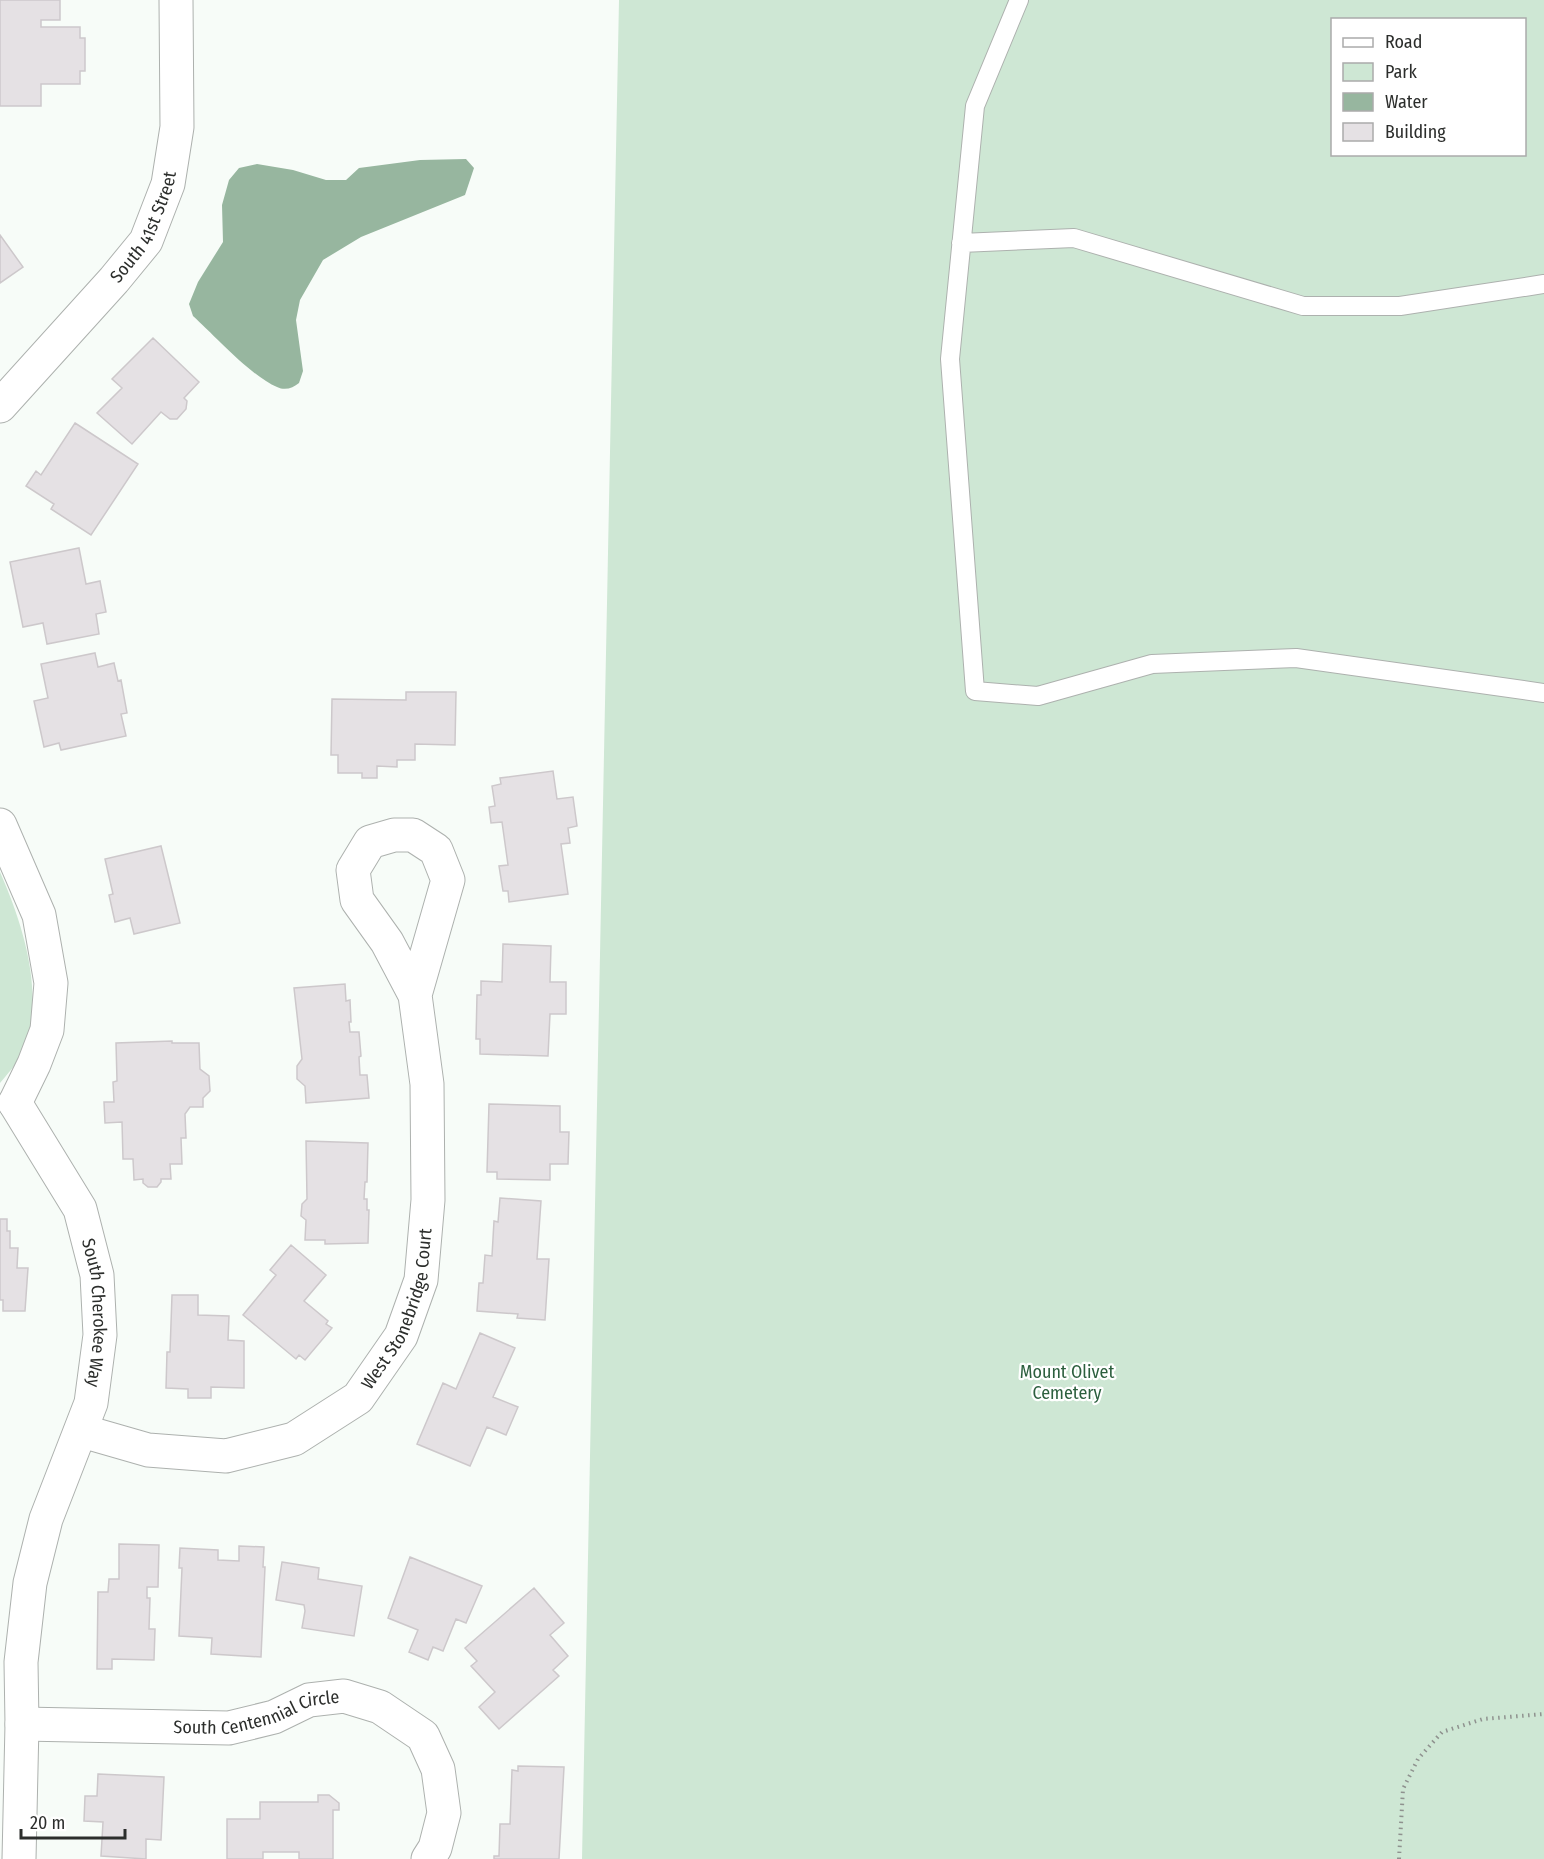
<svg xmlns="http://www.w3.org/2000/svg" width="1544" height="1859" font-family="'Fira Sans Condensed',sans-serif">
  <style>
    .green { fill: #cee7d4; fill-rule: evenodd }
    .water { fill: #97b69f }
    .building { fill: #e5e1e4; stroke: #cdc8cb; stroke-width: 1.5 }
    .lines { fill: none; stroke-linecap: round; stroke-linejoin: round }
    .lane-casing { stroke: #adb1ae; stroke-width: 20 }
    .street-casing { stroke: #adb1ae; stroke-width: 35 }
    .path { stroke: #8f928f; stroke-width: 4; stroke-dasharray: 1.5 4.5; stroke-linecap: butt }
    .lane { stroke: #fff; stroke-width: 18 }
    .street { stroke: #fff; stroke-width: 33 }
    .labels { text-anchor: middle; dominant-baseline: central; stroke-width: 4.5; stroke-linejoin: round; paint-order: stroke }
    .street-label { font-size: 18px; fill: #2c2e2c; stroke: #fff }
    .park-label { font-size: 18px; fill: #2c5f3e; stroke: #fff }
  </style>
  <rect width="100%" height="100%" fill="#f7fcf8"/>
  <!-- green -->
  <path class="green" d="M619,0H1544V1859H582ZM1332,20H1524V154H1332Z
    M0,872C22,922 41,982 29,1037C25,1055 11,1070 0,1083Z"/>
  <!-- water -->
  <path class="water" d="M466,159L474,168L465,195L361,237L323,260L300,300L296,320L303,371L299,383C293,388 285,391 277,387C252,377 214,335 193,316L189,304L198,282L223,242L222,205L229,180L239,168L257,164L293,170L326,180H346L359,168L420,160Z"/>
  <!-- building -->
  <path class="building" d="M0,0H60V20H41V27H80V38H85V71H80V84H41V106H0Z
    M0,235L23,267L0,283Z
    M153,338L199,382L184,398L187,401L186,409L177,419H170L161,412L132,444L97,413L122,388L112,379Z
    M75,423L138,464L91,535L51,509L54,504L26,486L36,471L41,475Z
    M79,548L86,584L100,581L106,612L96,614L99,634L47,644L43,623L23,627L10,562Z
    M95,653L98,667L114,663L118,681L121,680L127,713L121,714L126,736L61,750L59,743L44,747L34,701L48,698L41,664Z
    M406,692H456L455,745L415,744V760H397V767L377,766V778H362V773H338V755H331L332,699L406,700Z
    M553,771L557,799L573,797L577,826L568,828L570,843L561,844L568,894L509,902L508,891H503L499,866L508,865L502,822L491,823L489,807L495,806L492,786L501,784L500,778Z
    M161,846L180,923L134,934L130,918L115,922L109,895L113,894L105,859Z
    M503,944L551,946L550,982H566V1014H550L548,1056L480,1054V1039H476L477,995H481V981L502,982Z
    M345,984L346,1001L350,1000L351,1022H349L350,1032H359L361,1056L359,1057L360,1075H367L369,1098L306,1103L305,1086L297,1079V1066L302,1059L294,988Z
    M172,1041V1043H199L200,1069L209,1076L210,1091L203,1098V1107H190L185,1114L186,1138H181L182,1164H170L171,1179H161V1182L157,1187H148L143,1183V1179L134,1180L133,1159H123L122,1122L105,1123L104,1102H114L113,1082L117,1081L116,1043Z
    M489,1104L560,1106V1132H569L568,1164H550V1180L497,1179V1172H487Z
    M306,1141L368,1143L367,1182H365L364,1199H367V1210H369L368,1243L325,1244V1240H305L306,1220L301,1216L302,1204L307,1199Z
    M500,1198L541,1201L537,1259H549L545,1320L517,1318L518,1314L477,1311L479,1283H483L485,1255L492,1256L494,1221L498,1222Z
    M0,1219H7V1231H10V1248H18L17,1268H28L25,1311H3V1300H0Z
    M291,1245L326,1275L304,1301L328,1321L326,1324L332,1328L305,1360L299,1355L296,1359L243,1315L276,1275L270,1270Z
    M172,1295H198V1315L229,1316L228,1340L244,1341V1388L211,1387V1398H188V1389L166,1388L167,1352H170Z
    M480,1333L515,1348L493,1397L518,1407L506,1435L487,1427L470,1466L417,1444L443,1383L456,1389Z
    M119,1544L159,1545L158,1587H147V1598H150L149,1629H155L154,1660L112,1659V1669H97L98,1592H108L109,1579H119Z
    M239,1546L264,1547L263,1567H265L261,1657L211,1654L212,1638L179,1636L182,1568H179L180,1548L218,1550V1560L239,1561Z
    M410,1557L482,1586L466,1623L456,1619L443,1651L433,1647L428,1660L409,1652L418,1630L388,1618Z
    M282,1562L319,1568L318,1579L362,1586L354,1636L302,1628L305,1611L304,1605L276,1600Z
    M534,1588L564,1623L550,1635L568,1656L553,1670L559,1676L499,1729L479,1707L495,1692L471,1666L477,1661L465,1648Z
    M518,1766L564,1767L559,1859H494V1856H499L500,1824H510L512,1770L518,1771Z
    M98,1774L164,1777L161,1840L146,1839V1859L101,1856L103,1822L84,1821L85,1796H97Z
    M318,1795H329L339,1803V1810H333V1859H299V1852H263V1859H227V1819H260V1802H318Z"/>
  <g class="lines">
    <!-- lane casing -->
    <g class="lane-casing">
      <path id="lane" d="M1019,0L975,106L950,359L975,691L1038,696L1152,664L1296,658L1544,693
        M961,243L1074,238L1303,306H1400L1544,284"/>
    </g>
    <!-- street casing -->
    <g class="street-casing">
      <g id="street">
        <path id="s1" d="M0,406L114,280L146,241L168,184L177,127L176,0"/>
        <path d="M0,825L39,915L51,983L47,1030L34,1064L15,1103"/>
        <path id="s2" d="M15,1103L80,1209L97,1275L100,1335L91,1403L46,1519L30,1583L21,1662L22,1724L19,1859"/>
        <path id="s3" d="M82,1431L148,1450L226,1456L294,1439L358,1398L401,1336L421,1280L428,1200L427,1084L415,995L387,942L357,900L353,870L370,842L394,835H413L436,850L448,880L415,995"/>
        <path id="s4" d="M22,1724L229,1728L274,1717L309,1700L344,1696L380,1707L423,1736L438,1769L444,1813L435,1848L428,1859"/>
      </g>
    </g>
    <!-- path -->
    <path class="path" d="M1399,1859L1403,1789L1418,1759L1442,1732L1483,1719L1544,1714"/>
    <!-- lane -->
    <use href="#lane" class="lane"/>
    <!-- street -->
    <use href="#street" class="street"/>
  </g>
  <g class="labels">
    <!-- street labels -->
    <g class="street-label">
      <text stroke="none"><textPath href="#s1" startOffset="232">South 41st Street</textPath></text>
      <text stroke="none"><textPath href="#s3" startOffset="393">West Stonebridge Court</textPath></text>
      <text stroke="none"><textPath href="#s2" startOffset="230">South Cherokee Way</textPath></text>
      <text stroke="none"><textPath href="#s4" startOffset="237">South Centennial Circle</textPath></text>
    </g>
    <!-- park labels -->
    <g class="park-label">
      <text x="1067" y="1372">Mount Olivet<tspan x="1067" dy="21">Cemetery</tspan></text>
    </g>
  </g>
  <!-- legend -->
  <rect x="1331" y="18" width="195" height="138" fill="#ffffff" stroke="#ababab" stroke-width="1.5"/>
  <rect x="1343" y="38" width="30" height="9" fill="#ffffff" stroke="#ababab" stroke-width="1.5"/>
  <text x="1385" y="48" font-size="18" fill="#2c2e2c">Road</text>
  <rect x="1343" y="63" width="30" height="18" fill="#cee7d4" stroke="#ababab" stroke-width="1.5"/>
  <text x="1385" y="78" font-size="18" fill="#2c2e2c">Park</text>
  <rect x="1343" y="93" width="30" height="18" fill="#97b69f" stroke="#ababab" stroke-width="1.5"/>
  <text x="1385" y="108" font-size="18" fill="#2c2e2c">Water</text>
  <rect x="1343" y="123" width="30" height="18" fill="#e5e1e4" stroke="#ababab" stroke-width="1.5"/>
  <text x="1385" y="138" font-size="18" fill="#2c2e2c">Building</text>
  <!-- scale -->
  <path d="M21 1829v9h104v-9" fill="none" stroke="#2c2e2c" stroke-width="3"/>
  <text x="30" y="1829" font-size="18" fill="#2c2e2c" stroke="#ffffff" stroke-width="4.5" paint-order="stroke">20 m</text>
</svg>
